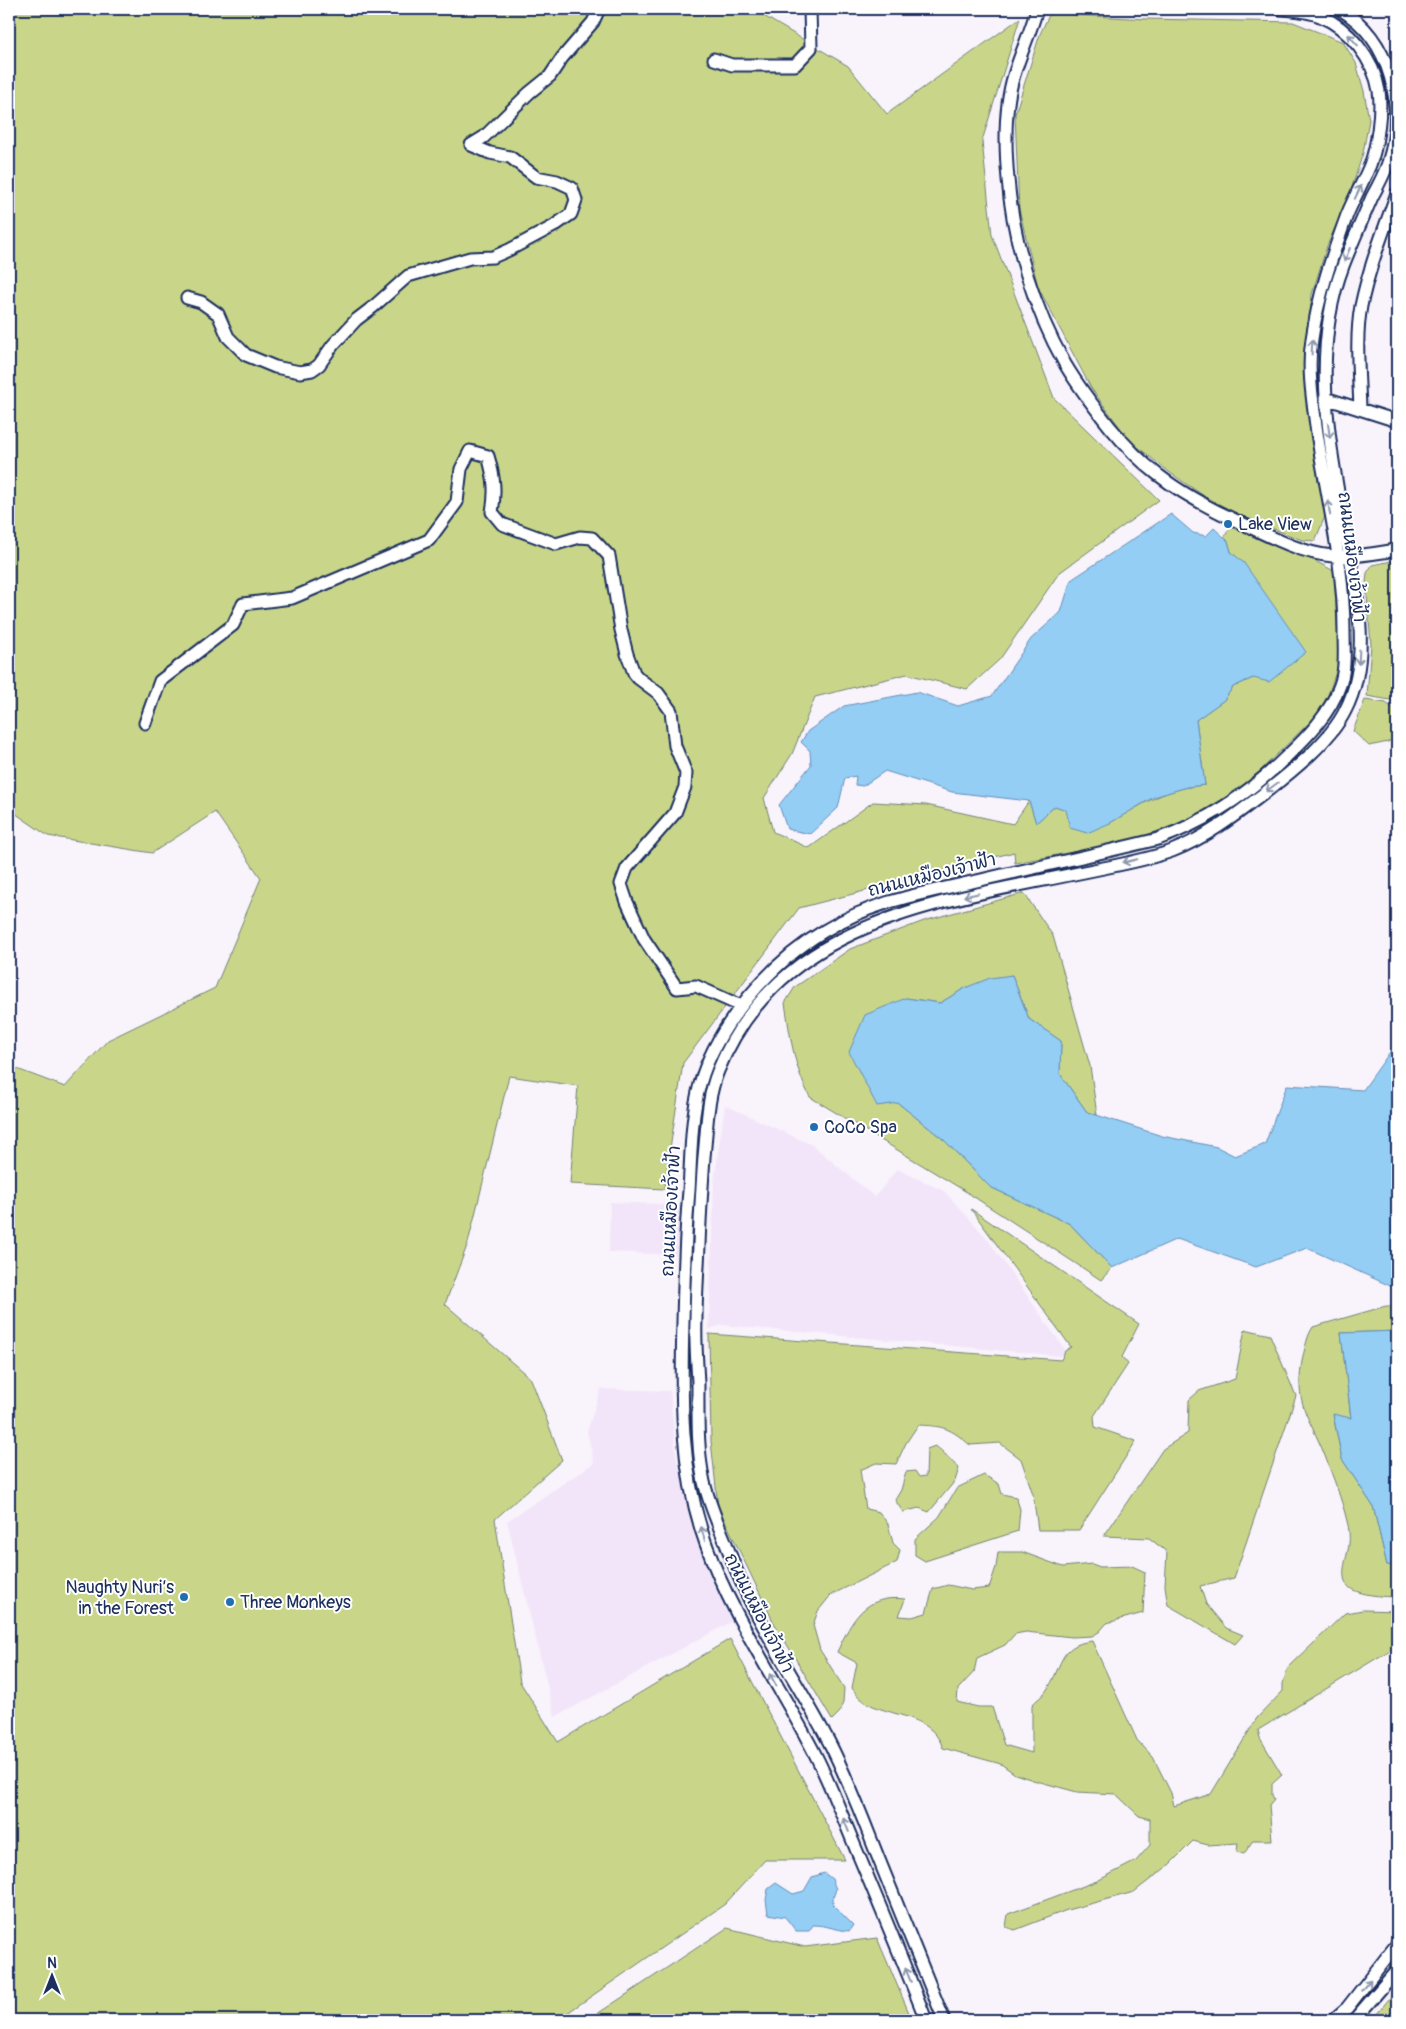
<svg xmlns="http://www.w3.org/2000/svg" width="1406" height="2029" font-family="Pangolin,'Playpen Sans Thai',sans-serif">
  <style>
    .built { fill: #f2e5f9 }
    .green { fill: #c9d68a; stroke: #728274 }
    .water { fill: #94cef4; stroke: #648eb8 }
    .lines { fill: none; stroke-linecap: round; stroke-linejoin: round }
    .minor-casing { stroke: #1b2f5e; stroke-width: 15 }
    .minor { stroke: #fff; stroke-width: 11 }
    .oneway { stroke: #8d97ae }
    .poi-dot { fill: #1f6fb2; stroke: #fff; stroke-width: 2 }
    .labels { text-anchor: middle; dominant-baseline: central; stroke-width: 4; stroke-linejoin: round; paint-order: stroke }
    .poi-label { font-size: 18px; fill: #1b2f5e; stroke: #fff; text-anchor: start }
    .street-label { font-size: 18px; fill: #1b2f5e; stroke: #fff }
  </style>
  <rect width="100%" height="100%" fill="#f9f3fc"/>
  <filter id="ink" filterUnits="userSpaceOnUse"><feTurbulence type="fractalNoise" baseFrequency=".02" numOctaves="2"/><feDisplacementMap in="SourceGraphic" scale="10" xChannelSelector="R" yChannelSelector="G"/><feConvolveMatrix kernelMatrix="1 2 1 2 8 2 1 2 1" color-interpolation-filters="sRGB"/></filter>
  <g filter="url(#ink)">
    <!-- built -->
    <path class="built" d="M725,1105L812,1145L875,1197L897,1169L944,1191L986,1237L1066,1351L1062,1356L722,1325L709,1329L714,1182Z
      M610,1202L680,1205L677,1255L609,1252Z
      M601,1389L670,1391L676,1455L703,1557L733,1621L555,1717L507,1521L594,1463L587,1431Z"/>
    <!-- green -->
    <path class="green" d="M9,9H752L848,66L887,114L1020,18L982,141L992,235L1054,398L1159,500L1059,573L1000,659L967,689L907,674L815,697L792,754L764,798L773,832L809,848L873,802L926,805L1013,824L1029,801L1036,823L1055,806L1110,823C1142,804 1166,788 1205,785L1196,720L1224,700L1233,687L1253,678L1244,563L1231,552L1228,541L1224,538L1230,527L1298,552L1334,571L1339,663L1328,695L1317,715L1258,773L1238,790L1187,821L1126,842L1015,863L1014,852L799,908L683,1063L664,1189L570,1184L578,1086L509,1076L468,1243L445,1304L531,1379L562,1460L495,1519L520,1682L558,1742L730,1639L845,1860H765L725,1904L557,2020H9V1066L65,1087L108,1040L215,988L261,878L215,812L152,853L48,836L9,809Z
      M1051,11L1076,15L1146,19L1293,22L1343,42L1356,63L1364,91L1369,120L1363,153L1350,193L1327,246L1312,294L1307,345L1326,514L1315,541L1302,540L1223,509L1169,472L1129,440L1091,388L1038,287L1019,209L1015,114L1040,34Z
      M1397,560V636L1392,648L1397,672L1396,701L1367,696L1371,645L1366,583L1367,573L1372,565Z
      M1365,700L1386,703L1397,711V736L1388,742L1369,746L1353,731Z
      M1024,893L1053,936L1090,1066L1097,1115L1087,1112L1060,1074L1061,1041L1029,1019L1012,975L965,988L940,1003L906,998L898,1103L944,1140L990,1187L1070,1224L1112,1268L1101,1280L965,1191L810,1097C794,1068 790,1035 785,1003L795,987L850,949L924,921Z
      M971,1209L1139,1324L1122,1357L1128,1364L1094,1416L1095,1427L1136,1441L1079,1530H1038L1033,1494L1021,1459L1000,1443L970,1445C950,1428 944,1426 918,1425L906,1443L896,1464L876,1463L860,1470L866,1509L879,1512L888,1524L893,1543L900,1550L897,1562L831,1595L818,1611L813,1625L820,1650L844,1688L843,1702L840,1712L832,1720L773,1621L718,1506L711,1441L709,1334L1061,1360L1065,1351L1071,1347Z
      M1386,1306H1397V1331L1341,1333L1351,1419L1333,1415L1342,1459L1373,1506L1387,1565L1397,1566V1597C1386,1597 1353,1595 1347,1585C1339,1573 1348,1556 1349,1544C1350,1537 1349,1528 1347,1521C1342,1500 1333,1477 1325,1456C1309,1415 1293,1405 1303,1356C1306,1345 1307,1336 1313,1327Z
      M1245,1329L1270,1335L1296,1396L1234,1578L1200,1586L1206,1604L1226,1628L1243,1635L1235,1644L1168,1605L1165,1586L1167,1552L1149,1538L1104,1536L1163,1449L1188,1433L1189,1400L1199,1391L1235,1379Z
      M935,1446C945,1452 950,1461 959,1468L955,1481L929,1512L919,1508L903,1512L895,1500L901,1490L906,1472L915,1471L919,1477L926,1476L927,1449Z
      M984,1475L999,1484L1002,1494L1016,1497L1020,1509L1018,1531L925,1561L915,1555V1539L939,1517L957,1488Z
      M998,1552H1022L1063,1567L1092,1564L1100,1567L1132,1566L1145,1572L1143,1613L1107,1623L1099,1632L1092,1636L1072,1637L1026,1632L1015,1634L1005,1645L977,1658L974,1672L958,1689L957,1702L978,1707H992L1004,1745L1032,1753V1705C1036,1700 1043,1696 1046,1691C1063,1668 1057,1645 1092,1641L1137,1740L1153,1757L1171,1793L1174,1806L1211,1794L1257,1718L1283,1691V1683L1288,1668L1345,1613L1363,1610L1397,1611V1646L1258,1730L1260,1738L1282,1775L1272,1784V1795L1274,1799L1269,1805L1272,1840H1253L1244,1854L1237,1852L1238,1843L1208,1845L1193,1841L1169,1865L1134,1892L1067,1910L1015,1930L1006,1927L1008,1914L1097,1881L1136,1861L1150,1845V1819L1139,1816L1116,1794L1077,1792L1033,1780L1015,1774L1001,1764L943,1748C930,1710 881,1718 859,1697C857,1695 854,1691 852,1688L857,1663L837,1652C852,1620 864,1594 905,1599L899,1616L912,1617L926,1613L933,1589L948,1585L972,1590L989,1588L996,1567Z
      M727,1928L805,1947L877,1938L912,2020H588Z
      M1397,1989V2020H1372Z"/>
    <!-- water -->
    <path class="water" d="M1171,514L1193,533L1206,536L1214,528L1228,541L1231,552L1244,563L1306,652L1269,682L1253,678L1233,687L1224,700L1196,720L1205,785L1187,787L1154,797L1110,823L1087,833L1070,828L1066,810L1055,806L1036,823L1029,801L952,792L885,771L863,786L855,785L856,776L845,778L838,808L810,834L787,829L779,805L811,765L810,751L801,742L808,731L844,706L917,692L958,706L992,696L1031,639L1061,612L1071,580Z
      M1012,975L1029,1019L1061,1041L1060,1074L1087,1112L1162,1136L1217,1147L1235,1156L1265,1144L1287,1085L1363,1090L1397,1042V1289L1307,1248L1256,1267L1177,1239L1112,1268L1070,1224L990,1187L944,1140L898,1103L877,1106L849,1052L865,1015L906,998L940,1003L965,988L990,978Z
      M1397,1331V1566L1387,1565L1373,1506L1342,1459L1333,1414L1351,1418L1341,1333Z
      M824,1873L832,1879L836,1889L833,1898V1905L853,1925L849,1931C836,1930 826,1925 813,1925L809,1931H796L785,1917L768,1914L766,1900L768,1889L776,1883L793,1894L804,1891L812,1877Z"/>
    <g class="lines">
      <!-- minor casing -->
      <g class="minor-casing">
        <path id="minor" d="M1037,9C1031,31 1021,52 1014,75C1004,107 1005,146 1008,179C1013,242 1034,309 1065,364C1078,386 1094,407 1110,427C1124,444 1140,461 1157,474C1181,493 1209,508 1237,521C1272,537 1311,560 1351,556C1366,555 1382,552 1397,550
          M714,59L732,65H795L811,48L810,9
          M471,145L484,137L529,93L550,76L562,58L593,22L599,9
          M187,298L201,302L218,314L228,337L246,355L275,367L300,372L312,370L319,365L333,345L356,320L373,307L408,276L470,258L493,257L509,250L554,226L571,214L576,200L572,188L557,181L536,177L510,157L490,153L471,145
          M1325,398L1397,421
          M1360,409C1359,375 1355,339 1361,306C1369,267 1384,230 1397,193
          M145,723L160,681L233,625L243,604L292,598L429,540L457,502L461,469L470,451L488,456C494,476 496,491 492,512L502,524L556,544L580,537L592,538L609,556L621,630L627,654L634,673L638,678L658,693L671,711L675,746L686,773L685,787L675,813L627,868L621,884L627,902L644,939L677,988L696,986L741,1006
          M926,2020C904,1963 880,1906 856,1849C843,1818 831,1786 816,1756C780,1685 733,1620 706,1544C680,1472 681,1397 683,1322C684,1279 685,1235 689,1191C691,1157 691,1116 700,1084C717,1024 772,962 824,931C877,899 926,893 985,879C1043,866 1101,853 1158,839C1207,821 1250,793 1287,756C1308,736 1330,714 1340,685C1346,669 1344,648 1344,631C1344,565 1327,498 1317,433C1313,403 1307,370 1312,339C1318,296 1332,256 1347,215C1354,198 1363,182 1370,165C1377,147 1382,111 1379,91C1374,60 1349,28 1320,16C1308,11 1293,10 1280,9
          M944,2020C922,1966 900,1912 878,1857C863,1819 848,1779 829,1742C802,1690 768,1641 744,1588C737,1573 731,1557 725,1541C717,1522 709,1503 704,1482C697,1450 698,1416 698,1383C697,1362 695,1341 696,1320C696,1295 698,1270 699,1245C700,1215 702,1186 704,1157C707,1128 707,1098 718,1071C778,922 937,902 1074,874C1106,867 1141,862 1172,851C1208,837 1237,814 1267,791C1294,770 1330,741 1345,711C1374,655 1355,585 1344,526C1329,440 1311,351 1343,266C1352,243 1362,220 1372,197C1378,186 1384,175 1388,163C1406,107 1392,40 1340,9
          M1333,2020L1347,2008L1397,1944
          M1354,2020L1397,1970"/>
      </g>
      <!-- minor -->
      <use href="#minor" class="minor"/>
    </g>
    <!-- one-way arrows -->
    <defs><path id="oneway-shaft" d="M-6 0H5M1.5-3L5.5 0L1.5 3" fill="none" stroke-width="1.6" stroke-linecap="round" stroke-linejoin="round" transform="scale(1.25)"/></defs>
    <g class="oneway">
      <use href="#oneway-shaft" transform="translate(1353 40) rotate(-132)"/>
      <use href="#oneway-shaft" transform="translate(1358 192) rotate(-65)"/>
      <use href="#oneway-shaft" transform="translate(1347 255) rotate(112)"/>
      <use href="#oneway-shaft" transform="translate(1312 347) rotate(-87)"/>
      <use href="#oneway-shaft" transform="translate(1329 431) rotate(82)"/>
      <use href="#oneway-shaft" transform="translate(1329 508) rotate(-99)"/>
      <use href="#oneway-shaft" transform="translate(1359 657) rotate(93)"/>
      <use href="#oneway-shaft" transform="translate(1272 787) rotate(143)"/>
      <use href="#oneway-shaft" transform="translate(1130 861) rotate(167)"/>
      <use href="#oneway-shaft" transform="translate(971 895) rotate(168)"/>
      <use href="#oneway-shaft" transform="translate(703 1534) rotate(-106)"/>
      <use href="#oneway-shaft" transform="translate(773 1680) rotate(-119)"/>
      <use href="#oneway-shaft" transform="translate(846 1825) rotate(-112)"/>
      <use href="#oneway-shaft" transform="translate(908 1975) rotate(-112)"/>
      <use href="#oneway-shaft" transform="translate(1366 1985) rotate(-50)"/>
    </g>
  </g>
  <!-- markers -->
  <g class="poi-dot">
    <circle cx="1228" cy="524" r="5"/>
    <circle cx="814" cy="1127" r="5"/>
    <circle cx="184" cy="1597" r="5"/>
    <circle cx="230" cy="1602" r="5"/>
  </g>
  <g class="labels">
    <!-- poi labels -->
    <g class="poi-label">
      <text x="1238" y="524">Lake View</text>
      <text x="824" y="1127">CoCo Spa</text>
      <text x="174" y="1587" text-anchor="end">Naughty Nuri’s<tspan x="174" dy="21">in the Forest</tspan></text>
      <text x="240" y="1602">Three Monkeys</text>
    </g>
    <!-- street labels -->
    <g class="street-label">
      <text transform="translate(1352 557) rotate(83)">ถนนเหมืองเจ้าฟ้า</text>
      <text transform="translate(932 875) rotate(-14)">ถนนเหมืองเจ้าฟ้า</text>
      <text transform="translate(671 1211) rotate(-87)">ถนนเหมืองเจ้าฟ้า</text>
      <text transform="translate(759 1613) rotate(63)">ถนนเหมืองเจ้าฟ้า</text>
    </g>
  </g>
  <!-- margin -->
  <rect width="1406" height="2029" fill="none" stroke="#fff" stroke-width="30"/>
  <rect x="15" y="15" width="1376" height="1999" fill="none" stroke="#1b2f5e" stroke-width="2" filter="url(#ink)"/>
  <!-- north arrow -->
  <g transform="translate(52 1976)" stroke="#ffffff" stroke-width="4" paint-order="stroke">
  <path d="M0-4L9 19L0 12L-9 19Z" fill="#1b2f5e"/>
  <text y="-8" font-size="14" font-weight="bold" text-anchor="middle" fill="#1b2f5e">N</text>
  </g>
</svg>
